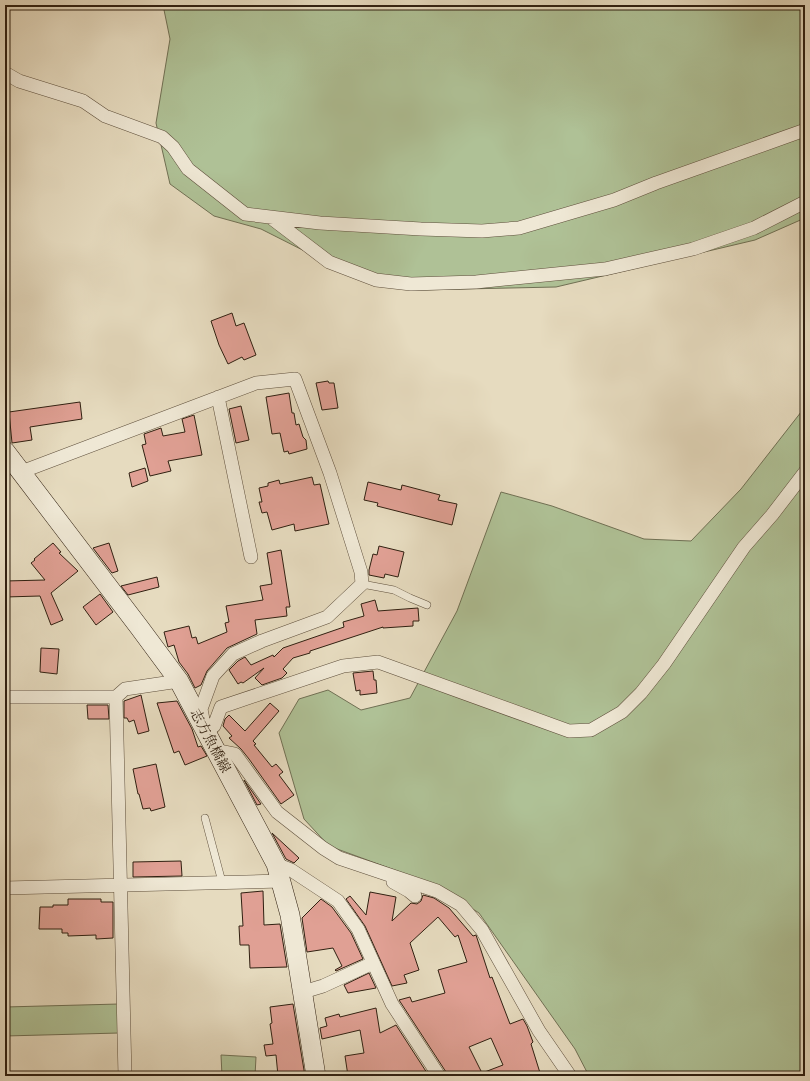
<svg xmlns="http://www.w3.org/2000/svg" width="810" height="1081" font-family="'IM FELL DW Pica','Noto Serif JP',serif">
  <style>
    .green { fill: #afc196; stroke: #707054 }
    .building { fill: #e0a094; stroke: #302011; fill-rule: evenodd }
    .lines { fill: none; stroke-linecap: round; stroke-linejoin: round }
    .service-casing { stroke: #5e4f3c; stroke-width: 8 }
    .minor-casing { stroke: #5e4f3c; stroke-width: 14 }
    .secondary-casing { stroke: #302011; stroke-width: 20 }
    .service { stroke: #efe8d5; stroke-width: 7 }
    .minor { stroke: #efe8d5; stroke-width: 13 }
    .secondary { stroke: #efe8d5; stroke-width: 19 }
    .labels { text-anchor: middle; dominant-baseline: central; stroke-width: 3.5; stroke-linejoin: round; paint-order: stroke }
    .street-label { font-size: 14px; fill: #302011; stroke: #efe8d5 }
  </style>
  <rect width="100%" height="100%" fill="#e6dbbf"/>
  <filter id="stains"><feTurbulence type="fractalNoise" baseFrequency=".005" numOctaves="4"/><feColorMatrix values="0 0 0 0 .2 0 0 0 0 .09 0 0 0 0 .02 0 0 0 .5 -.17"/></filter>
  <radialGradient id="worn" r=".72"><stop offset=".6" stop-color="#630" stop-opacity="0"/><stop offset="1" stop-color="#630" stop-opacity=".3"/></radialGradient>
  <!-- green -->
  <path class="green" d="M163,5H805V218L755,240L556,287L418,290L368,283L261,229L214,216L170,184L156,123L170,39Z
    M805,407V1076H589L575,1049L479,913L438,886L329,846L304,819L279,733L299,699L328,690L361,710L410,698L457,611L501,492L552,506L644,539L691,541L741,489Z
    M119,1004V1033L5,1036V1007Z
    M221,1055L256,1057L255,1076H222Z"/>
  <!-- building -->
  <path class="building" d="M232,313L236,326L244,323L256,355L244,360L242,357L228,364L219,345L211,321Z
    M328,381L329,383H334L338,408L322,410L316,383Z
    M289,393L292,413H294L296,425L299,424L303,437L306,440L307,449L289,454L288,451L284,452L280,433L272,434L266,397Z
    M80,402L82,419L30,427L32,440L12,443L9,412Z
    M241,406L249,440L236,443L229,409Z
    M194,415L202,455L168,461L171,471L150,476L142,445L146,444L144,434L161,428L163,436L185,432L182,419Z
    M145,468L148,481L132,487L129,473Z
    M312,477L314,485L320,484L329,524L295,531L294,524L272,530L267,512L262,513L259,502H262L259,488L268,486V483L279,480L280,484Z
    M368,482L401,490L402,485L440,495L438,500L457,504L452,525L377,506L378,503L364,500Z
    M53,543L61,552L59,553L78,571L51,593L63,620L51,625L40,596L5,597V581L45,580L31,563L35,560L34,559Z
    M109,543L118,571L112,573L93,548Z
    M379,546L404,552L398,577L385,574L384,578L369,575V570L373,554L377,555Z
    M281,550L290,607H286L287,616L255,620L257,634L227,648L207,671L201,685L195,688L188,674L179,662L174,645L168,647L164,632L189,626L192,638L196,637L198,644L227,632L225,623L229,622L226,606L263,600L260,586L272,584L267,553Z
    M157,577L159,587L128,595L121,586Z
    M100,594L113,612L96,625L83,607Z
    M375,600L378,611L418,608L419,621H413V626L383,628V627L310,651V653L293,658L283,669L287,673L282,678L262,685L255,678L264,668L243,683L241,682L238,684L229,670L238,661L245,657L251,665L273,655L274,657L283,648L344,627L343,622L364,616L361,604Z
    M41,648L59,649L57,674L40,672Z
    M373,671L374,680H376L377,693L360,695V690L356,691L353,673Z
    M141,695L149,731L138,734L134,720L129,722L127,718H124V701Z
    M177,701L192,729L198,747L201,746L207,756L185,765L179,751L174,753L157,703Z
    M270,703L279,711L253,741L256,744L254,745L272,767L276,764L283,772L279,775L294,795L281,804L249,759L241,749L229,738L232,736L223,726L225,719L229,715L245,731Z
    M87,705H108L109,719H88Z
    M156,764L165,807L151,811L150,808L143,809L139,794H138L133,769Z
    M244,780L261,804L257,805Z
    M272,833L299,858L294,863L286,859Z
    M181,861L182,876L133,877V862Z
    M263,891L264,925L280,924L287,967L250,968L249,945H240L239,926H243L241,893Z
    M370,892L396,897L392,921L411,903L417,904L421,901L423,895L434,898L449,908L473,936L476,935L490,978L492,977L510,1024L523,1019L527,1026L533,1042L531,1044L541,1076H447L446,1072L399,1000L410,997L412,1002L445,993L438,970L467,962L458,935L455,937L438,917L410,943L419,970L404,975L407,983L392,986L365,926L346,899L350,896L366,915ZM491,1038L503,1065L482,1073L469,1047Z
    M68,899H101V902H113V938L96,939V935L68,936V933H62V929H39L40,907H53V905H68Z
    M321,899L332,907L351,933L363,959L336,971L335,970L342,966L333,948L307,952L302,918Z
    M369,973L376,988L348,993L344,985Z
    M293,1004L305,1076H278L276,1055L266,1056L264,1045L273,1044L270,1024L272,1023L270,1007Z
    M376,1008L380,1033L396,1025L429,1076H348L345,1056L364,1053L360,1030L322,1039L320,1028L327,1026L325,1018L339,1014L340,1017Z"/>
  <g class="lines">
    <!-- service casing -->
    <g class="service-casing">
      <path id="service" d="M362,584L394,590L410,598L427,605
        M205,818L222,882"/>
    </g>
    <!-- minor casing -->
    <g class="minor-casing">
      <path id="minor" d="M5,73L19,81L83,101L105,116L162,137L173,147L188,169L245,214L320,223L421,229L482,231L519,228L614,200L656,183L805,130
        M270,217L329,262L376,280L411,284L476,282L605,269L693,249L754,228L805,202
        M218,397L251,557
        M21,472L256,383L295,379L330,473L361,572L362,584L327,617L262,641L233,654L213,676L201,709L205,730L214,726L221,707L343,666L378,662L569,731L591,730L622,712L641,693L664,664L744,547L772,515L805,472
        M5,697H116
        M215,750L235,754L277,812L323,848L339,858L437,891L461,905L482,930L539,1031L570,1076
        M276,864L291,870L338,901L358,929L392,1004L439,1076
        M393,882L409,891L415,896
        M5,888L281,881
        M303,992L323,986L373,963
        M125,1076L116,697L125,689L179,681"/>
    </g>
    <!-- secondary casing -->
    <g class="secondary-casing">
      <path id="secondary" d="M5,451L139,627L179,681L276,864L290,915L316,1076"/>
    </g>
    <!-- service -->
    <use href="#service" class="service"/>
    <!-- minor -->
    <use href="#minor" class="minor"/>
    <!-- secondary -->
    <use href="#secondary" class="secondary"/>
  </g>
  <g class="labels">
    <!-- street labels -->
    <g class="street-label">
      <text transform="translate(210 741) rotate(62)">志方魚橋線</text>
    </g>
  </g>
  <!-- margin -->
  <rect width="810" height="1081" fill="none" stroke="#e6dbbf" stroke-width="20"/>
  <rect x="6" y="6" width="798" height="1069" fill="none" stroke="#302011" stroke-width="2"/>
  <rect x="10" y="10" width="790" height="1061" fill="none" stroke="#302011"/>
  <rect width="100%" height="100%" filter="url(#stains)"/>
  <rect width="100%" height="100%" fill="url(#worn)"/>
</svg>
